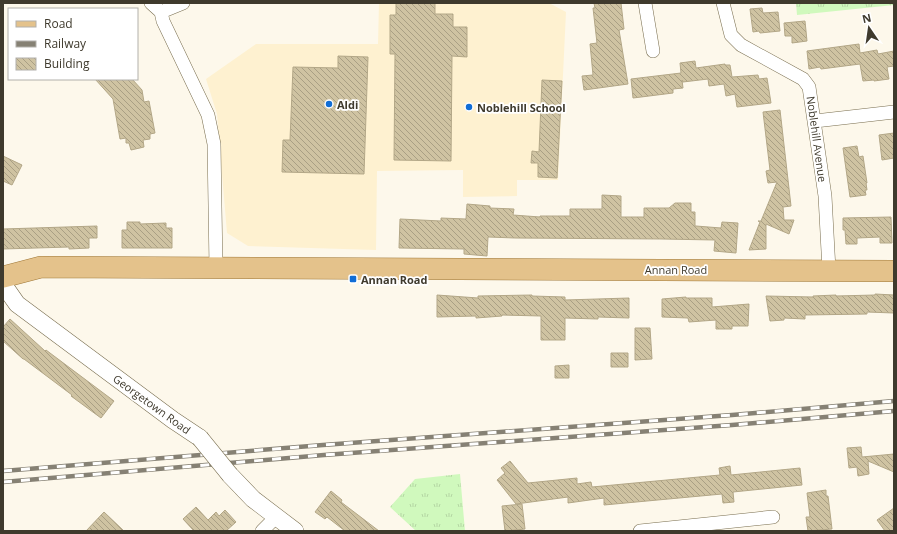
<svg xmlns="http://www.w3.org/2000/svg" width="897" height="534" font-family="'Open Sans',sans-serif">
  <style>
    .built { fill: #fef1d0 }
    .grass { fill: url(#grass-tufts) }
    .building { fill: url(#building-back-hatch); stroke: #b3a787 }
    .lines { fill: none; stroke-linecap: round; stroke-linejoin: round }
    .minor-casing { stroke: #796e4f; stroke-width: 14 }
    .tertiary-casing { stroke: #796e4f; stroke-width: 18 }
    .primary-casing { stroke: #9f7838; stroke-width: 22 }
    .minor { stroke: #fff; stroke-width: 13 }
    .tertiary { stroke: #fff; stroke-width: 17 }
    .primary { stroke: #e4c28b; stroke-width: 21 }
    .rail-casing { stroke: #868174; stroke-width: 4.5 }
    .rail { stroke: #fff; stroke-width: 3; stroke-dasharray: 9; stroke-linecap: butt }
    .tertiary-bridge-casing { stroke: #796e4f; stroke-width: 18; stroke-linecap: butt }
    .tertiary-bridge { stroke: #fff; stroke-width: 17 }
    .poi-dot { fill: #106dd6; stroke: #fff; stroke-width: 1.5 }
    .labels { text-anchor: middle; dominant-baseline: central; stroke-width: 3.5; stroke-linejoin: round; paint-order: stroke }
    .poi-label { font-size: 11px; font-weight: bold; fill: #3f3a2d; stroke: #fff; text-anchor: start }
    .street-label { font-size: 11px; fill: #3f3a2d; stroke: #fff }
  </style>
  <defs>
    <pattern id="grass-tufts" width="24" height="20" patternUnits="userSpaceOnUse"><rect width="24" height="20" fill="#d0f9bd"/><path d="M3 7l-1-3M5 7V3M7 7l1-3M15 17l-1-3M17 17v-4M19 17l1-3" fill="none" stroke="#b4d6a3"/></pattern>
    <pattern id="building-back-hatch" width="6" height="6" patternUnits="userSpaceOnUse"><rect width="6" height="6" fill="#cfc3a2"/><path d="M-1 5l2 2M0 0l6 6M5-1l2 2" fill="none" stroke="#a99f84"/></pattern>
  </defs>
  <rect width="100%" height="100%" fill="#fdf8eb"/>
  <!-- built -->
  <path class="built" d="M379,3H549L566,12L558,180H517V196L463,197V170L377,171L376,250L248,246L227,233L217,114L206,79L256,44H378Z"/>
  <!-- grass -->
  <path class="grass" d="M796,3H894V5L797,15Z
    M460,474L465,531H416L390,507L415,479Z"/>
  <!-- building -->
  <path class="building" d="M396,3H435V14H453V27H467V57L452,56L451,161L394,160L395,54H390V15H396Z
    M594,3H621L624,29L619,30L628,84L584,90L582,76L593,75L590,44L597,43L593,8H595Z
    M762,8L763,13L778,12L780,31L760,33L759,31L753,32L750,9Z
    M805,21L807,41L792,43V36H785L784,23Z
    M859,44L860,53L877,50L878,54L894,51V66L887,67L889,79L874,81V80L863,81L860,64L821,69L820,67L809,69L807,51Z
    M338,56L368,57L364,174L282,172L283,140H290L293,67L338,68Z
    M695,61L696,68L725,64V65H730L732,77L758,75L759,79L767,78L771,103L737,107L735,94L726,96L724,84L709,86L708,79L683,82L682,80L683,88L673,89V93L633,98L631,79L681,73L680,63Z
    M95,79H132L142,90L144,102L149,101L155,133L150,134V139L143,140L144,147L131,150L129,143H126V138L120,139L113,99Z
    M542,80L562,81L557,178L538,177V163H531L532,151L539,152Z
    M780,110L791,206L783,207L784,220H794L789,234L766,224V249L749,250L760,222L758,221H761L777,182L768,183L766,171L770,170L763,112Z
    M894,133V158L882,160L879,135Z
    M857,146L859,157L863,156L867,183H866L867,190H865L866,195L850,197L843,148Z
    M3,156L22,165L12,185L3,181Z
    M602,195L621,196V217H644V208H669L675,203H691V212H695V226H696L721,228L722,222L738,223L736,253L714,251L715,240L662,239L515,238L488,237L487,256L464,254V249L399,248L400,219L441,221V218L466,219L467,204L490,206V208L514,209L513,215L540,217V216H570V209H602Z
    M891,217L892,243H880V237L857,238V244H846L845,230H843V218Z
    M127,222H140V224L166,223V228H172V248H122V230H127Z
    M97,226V238H89V248L69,249V247L3,249V229Z
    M875,294L894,295V313L867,312V314L805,315V319L784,318V320L770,321L766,296L813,297V296L836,295V296L875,295Z
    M437,295L478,298V296L532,295V296L565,297V300L629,298V318L598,317V319L565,318V340H541V316L502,315V316L476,318V316L437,317Z
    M686,297V298H712V307L749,304L748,326H732V329H716V320L689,322L688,318L662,317V299Z
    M10,319L45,351L46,350L114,401L101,418L71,396L72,395L24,359H23L3,341V327Z
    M635,328H650L652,359L635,360Z
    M611,353H628V367H611Z
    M569,365V378H555V366Z
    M861,447L862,457L894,454V472L868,461L869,474L858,476L857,467L849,468L847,448Z
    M510,461L528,483L577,478V484L591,482L592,487L720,475L719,468L730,466L731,475L800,468L802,485L733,492L734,502L723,503L722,494L604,505V498L568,503V497L516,504L497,480L505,473L501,468Z
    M826,490V496H828L832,529L808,531L806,517H810L807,493Z
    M331,491L342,500L341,502L379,531H345L327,517L325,519L315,512Z
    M522,504L525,529L505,531L502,506Z
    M196,507L208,520L216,512L219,516L225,510L236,522L226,531H194L183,519Z
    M894,508V531H885L877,520Z
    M104,512L124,531H86Z"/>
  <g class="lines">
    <!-- minor casing -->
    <g class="minor-casing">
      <path id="minor" d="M151,3L161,12L163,21L208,115L214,144L216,267
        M645,3L653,51
        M723,3L731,35L741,45L803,79L809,87L825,196L829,270
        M161,12L183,3
        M815,121L894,112
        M262,531L276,517
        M640,531L773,517"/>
    </g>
    <!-- tertiary casing -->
    <g class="tertiary-casing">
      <path id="tertiary" d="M3,284L17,304L173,420L200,438
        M230,475L253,499L295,531"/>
    </g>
    <!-- primary casing -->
    <g class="primary-casing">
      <path id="primary" d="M3,277L41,267L894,271"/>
    </g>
    <!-- minor -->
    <use href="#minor" class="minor"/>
    <!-- tertiary -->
    <use href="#tertiary" class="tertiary"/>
    <!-- primary -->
    <use href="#primary" class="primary"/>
    <!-- rail casing -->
    <g class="rail-casing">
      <path id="rail" d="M3,471L323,445L732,415L894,401
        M3,482L324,455L732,425L894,411"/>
    </g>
    <!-- rail -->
    <use href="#rail" class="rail"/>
    <!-- tertiary-bridge casing -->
    <g class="tertiary-bridge-casing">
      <path id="tertiary-bridge" d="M200,438L230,475"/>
    </g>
    <!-- tertiary-bridge -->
    <use href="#tertiary-bridge" class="tertiary-bridge"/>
  </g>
  <!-- markers -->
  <g class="poi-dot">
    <circle cx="329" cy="104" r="4"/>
    <circle cx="469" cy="107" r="4"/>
    <rect x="349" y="275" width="8" height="8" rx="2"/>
  </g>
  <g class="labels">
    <!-- poi labels -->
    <g class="poi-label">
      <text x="337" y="104">Aldi</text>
      <text x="477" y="107">Noblehill School</text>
      <text x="361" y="279">Annan Road</text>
    </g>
    <!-- street labels -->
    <g class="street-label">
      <text transform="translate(817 139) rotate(82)">Noblehill Avenue</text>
      <text x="676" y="269">Annan Road</text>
      <text transform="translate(152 404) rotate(36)">Georgetown Road</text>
    </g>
  </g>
  <!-- border -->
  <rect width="897" height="534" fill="none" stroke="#3f3a2d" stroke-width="8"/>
  <!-- legend -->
  <rect x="8" y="8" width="130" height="72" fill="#ffffff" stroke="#b2b0ab"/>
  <rect x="16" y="21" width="20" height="6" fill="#e4c28b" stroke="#b2b0ab"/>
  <text x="44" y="28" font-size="12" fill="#3f3a2d">Road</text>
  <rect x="16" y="41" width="20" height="6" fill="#868174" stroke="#b2b0ab"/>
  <text x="44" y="48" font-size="12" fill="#3f3a2d">Railway</text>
  <rect x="16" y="58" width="20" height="12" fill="url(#building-back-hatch)" stroke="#b2b0ab"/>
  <text x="44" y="68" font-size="12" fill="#3f3a2d">Building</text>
  <!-- north arrow -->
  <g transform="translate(869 28) rotate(347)" stroke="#ffffff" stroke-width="3" paint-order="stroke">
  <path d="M0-3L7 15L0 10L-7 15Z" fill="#3f3a2d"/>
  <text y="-6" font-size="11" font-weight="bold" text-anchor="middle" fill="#3f3a2d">N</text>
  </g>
</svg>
